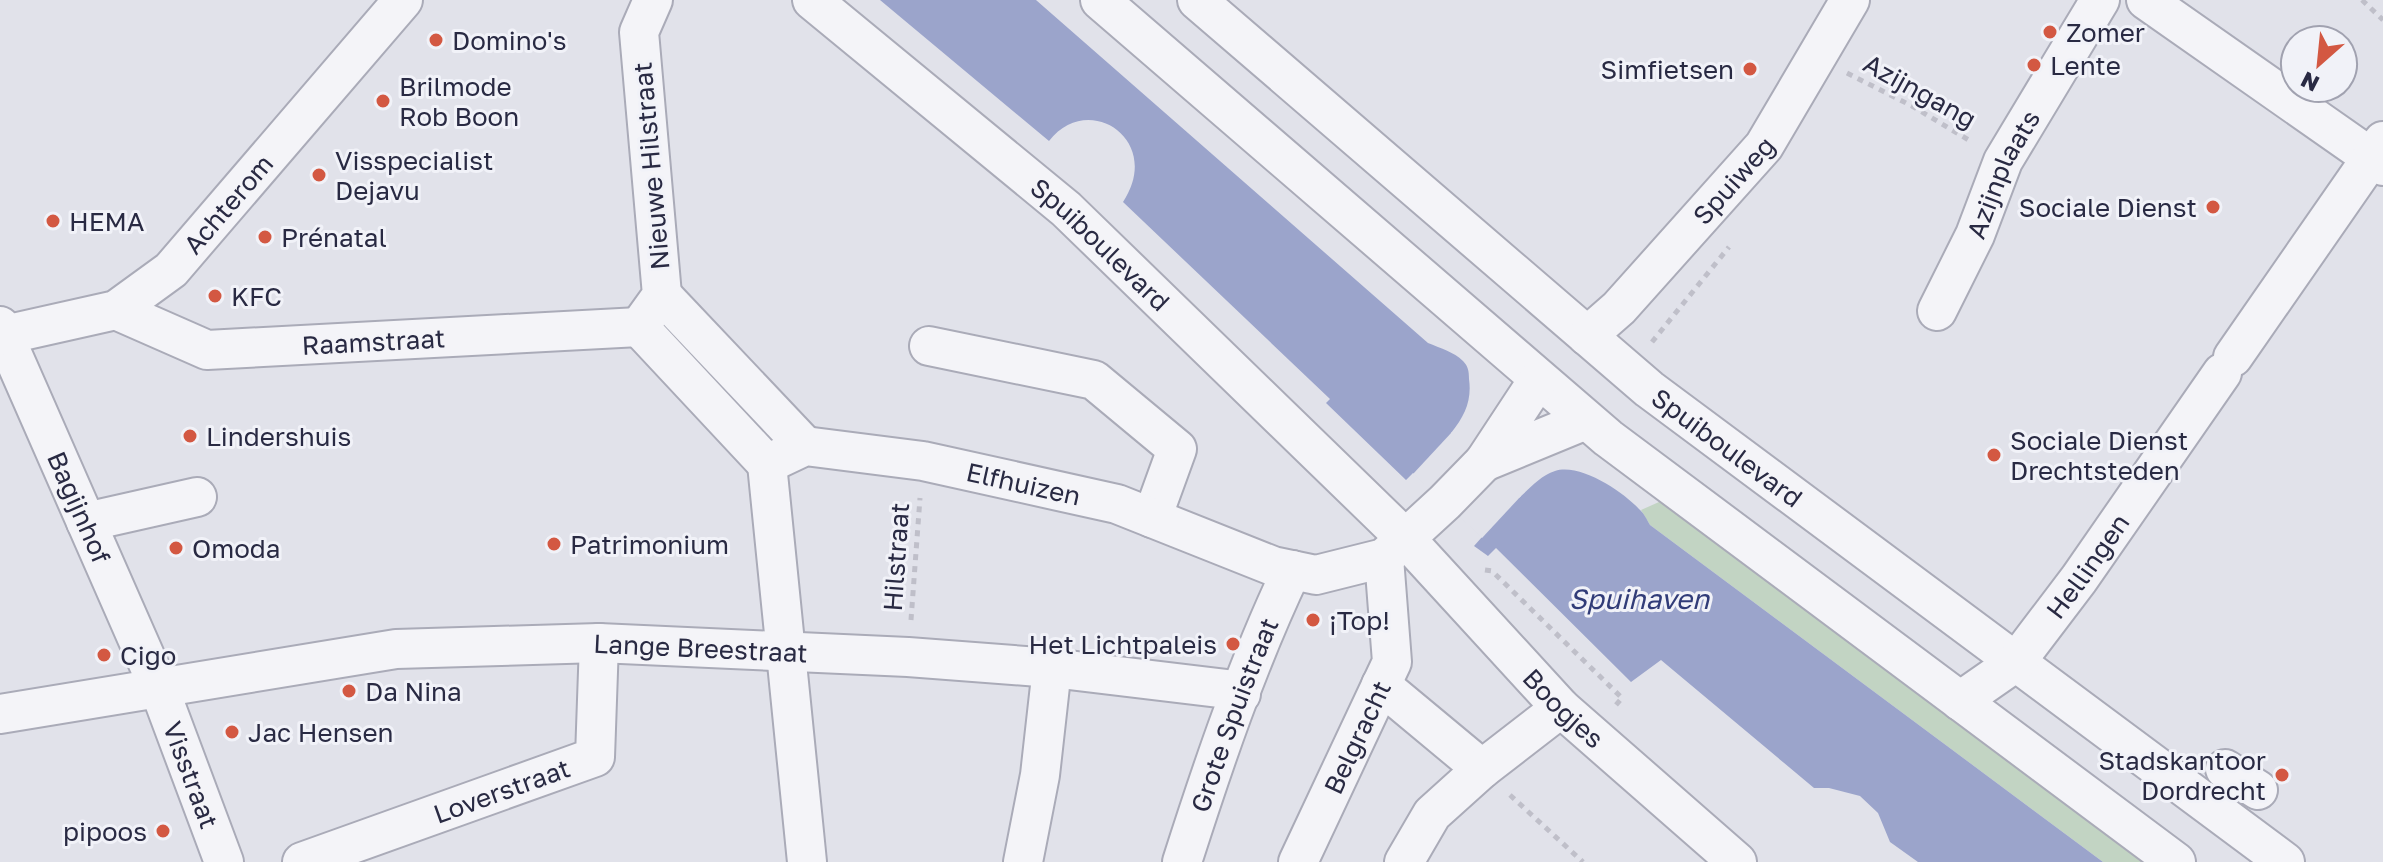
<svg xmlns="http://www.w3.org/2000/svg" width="2383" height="862" font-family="'Golos Text',sans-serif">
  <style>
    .green { fill: #c2d4c3 }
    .water { fill: #9ba4cb }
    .pier { fill: #e1e2ea }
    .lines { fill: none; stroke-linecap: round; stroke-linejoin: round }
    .minor-casing { stroke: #aaabb8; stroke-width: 42 }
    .path { stroke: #bfbfc9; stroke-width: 5; stroke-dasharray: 6 6; stroke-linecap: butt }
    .minor { stroke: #f4f4f8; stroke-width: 38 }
    .poi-dot { fill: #d35842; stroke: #f1f2f8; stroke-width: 3 }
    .labels { text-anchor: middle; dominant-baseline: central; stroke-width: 6; stroke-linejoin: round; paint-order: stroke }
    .poi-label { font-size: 26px; fill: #292a43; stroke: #f1f2f8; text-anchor: start }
    .street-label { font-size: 26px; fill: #292a43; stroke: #f1f2f8 }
    .water-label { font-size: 28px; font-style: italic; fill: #313c78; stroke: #f1f2f8 }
  </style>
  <rect width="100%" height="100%" fill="#e1e2ea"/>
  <!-- green -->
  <path class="green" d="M1668,498L2143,862H2103L1650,525L1641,510Z"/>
  <!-- water -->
  <path class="water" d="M880,0H1036L1428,343C1440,348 1454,352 1463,361C1468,366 1469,371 1469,379C1472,400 1465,416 1451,433L1519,498C1530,488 1540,476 1555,471C1580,463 1622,491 1639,509C1644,513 1647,520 1650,525L2103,862H1918L1890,842L1878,813L1860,796L1829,788H1814L1661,660L1631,682L1496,548L1488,556L1474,546L1482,537L1413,473L1406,480L1326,403L1330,399L1123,202C1164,140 1088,90 1049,141Z"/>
  <!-- pier -->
  <path class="pier" d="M1452,432L1521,496L1482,538L1413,474Z"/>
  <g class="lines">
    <!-- minor casing -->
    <g class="minor-casing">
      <g id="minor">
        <path id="s1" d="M812,0L1066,209L1406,539L1561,708L1737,862"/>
        <path d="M1100,0L1608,438L2176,862"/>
        <path id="s2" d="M1197,0L1649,389L2285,862"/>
        <path d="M2146,0L2383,166"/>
        <path d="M662,295L805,446"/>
        <path id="s3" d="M116,310L207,350L639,327"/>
        <path id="s4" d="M1937,311L1975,235L2003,161L2100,0"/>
        <path id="s5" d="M0,326L159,688L224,862"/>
        <path d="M639,327L662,295L639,32L653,0"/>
        <path d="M639,327L767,464"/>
        <path id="s6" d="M0,336L116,310L171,270L403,0"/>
        <path id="s7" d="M1587,336L1619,308L1764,146L1850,0"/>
        <path d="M929,346L1094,380L1177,449L1152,518"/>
        <path d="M2233,357L2383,141"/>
        <path d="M1538,380L1484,462L1586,420"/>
        <path id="s8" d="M767,464L805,446L923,461L1117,504L1273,566L1316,575L1384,558L1445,502L1484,462"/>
        <path d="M767,464L807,862"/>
        <path d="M86,522L197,497"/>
        <path d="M1381,685L1482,769"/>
        <path id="s9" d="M1960,701L2016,662L2079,579L2222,373"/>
        <path id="s10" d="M0,714L396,649L599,643L908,657L1052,668L1227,689L1241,694"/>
        <path d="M2225,769L2258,790"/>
        <path id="s11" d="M302,862L595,757L599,643"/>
        <path d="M1023,862L1040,775L1052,668"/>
        <path id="s12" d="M1182,862C1213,765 1248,662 1292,570"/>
        <path id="s13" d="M1298,862L1392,662L1384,558"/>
        <path d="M1404,862L1432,814L1482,769L1561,708"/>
      </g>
    </g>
    <!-- path -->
    <path class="path" d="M2362,0L2383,20
      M1847,73L1912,106L1972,142
      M1652,342L1729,247
      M1485,570L1492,571L1622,698L1616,705
      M911,620L920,498
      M1510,795L1583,862"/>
    <!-- minor -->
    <use href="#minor" class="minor"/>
  </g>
  <!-- markers -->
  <g class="poi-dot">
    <circle cx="2050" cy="32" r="8"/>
    <circle cx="436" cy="40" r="8"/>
    <circle cx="2034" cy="65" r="8"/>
    <circle cx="1750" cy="69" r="8"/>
    <circle cx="383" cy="101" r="8"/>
    <circle cx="319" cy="175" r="8"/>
    <circle cx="2213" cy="207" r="8"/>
    <circle cx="53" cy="221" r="8"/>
    <circle cx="265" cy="237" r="8"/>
    <circle cx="215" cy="296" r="8"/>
    <circle cx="190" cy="436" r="8"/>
    <circle cx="1994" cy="455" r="8"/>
    <circle cx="554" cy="544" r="8"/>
    <circle cx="176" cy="548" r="8"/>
    <circle cx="1313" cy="620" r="8"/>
    <circle cx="1233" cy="644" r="8"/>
    <circle cx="104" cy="655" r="8"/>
    <circle cx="349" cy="691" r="8"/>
    <circle cx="232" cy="732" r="8"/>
    <circle cx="2282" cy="775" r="8"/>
    <circle cx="163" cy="831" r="8"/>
  </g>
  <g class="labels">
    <!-- poi labels -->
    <g class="poi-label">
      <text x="2066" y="32">Zomer</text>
      <text x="452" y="40">Domino's</text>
      <text x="2050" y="65">Lente</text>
      <text x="1734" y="69" text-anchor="end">Simfietsen</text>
      <text x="399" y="86">Brilmode<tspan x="399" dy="30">Rob Boon</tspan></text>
      <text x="335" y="160">Visspecialist<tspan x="335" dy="30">Dejavu</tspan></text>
      <text x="2197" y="207" text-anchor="end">Sociale Dienst</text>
      <text x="69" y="221">HEMA</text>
      <text x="281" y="237">Prénatal</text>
      <text x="231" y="296">KFC</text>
      <text x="206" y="436">Lindershuis</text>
      <text x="2010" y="440">Sociale Dienst<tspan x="2010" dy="30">Drechtsteden</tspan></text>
      <text x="570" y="544">Patrimonium</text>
      <text x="192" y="548">Omoda</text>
      <text x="1329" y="620">¡Top!</text>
      <text x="1217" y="644" text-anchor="end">Het Lichtpaleis</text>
      <text x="120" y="655">Cigo</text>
      <text x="365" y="691">Da Nina</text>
      <text x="248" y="732">Jac Hensen</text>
      <text x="2266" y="760" text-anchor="end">Stadskantoor<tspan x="2266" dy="30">Dordrecht</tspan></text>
      <text x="147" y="831" text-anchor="end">pipoos</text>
    </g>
    <!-- street labels -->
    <g class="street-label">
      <text transform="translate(1920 91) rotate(29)">Azijngang</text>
      <text transform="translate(651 166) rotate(-95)">Nieuwe Hilstraat</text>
      <text stroke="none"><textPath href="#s4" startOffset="152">Azijnplaats</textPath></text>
      <text stroke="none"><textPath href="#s7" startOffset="214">Spuiweg</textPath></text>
      <text stroke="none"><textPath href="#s6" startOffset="274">Achterom</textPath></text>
      <text stroke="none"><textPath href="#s1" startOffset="378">Spuiboulevard</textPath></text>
      <text stroke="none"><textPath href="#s3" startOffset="266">Raamstraat</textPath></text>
      <text stroke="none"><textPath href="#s2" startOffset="694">Spuiboulevard</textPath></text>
      <text stroke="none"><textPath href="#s8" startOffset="264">Elfhuizen</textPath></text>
      <text stroke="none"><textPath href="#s5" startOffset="198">Bagijnhof</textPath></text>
      <text transform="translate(896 557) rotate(-86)">Hilstraat</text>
      <text stroke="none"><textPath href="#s9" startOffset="188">Hellingen</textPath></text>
      <text stroke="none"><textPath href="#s10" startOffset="706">Lange Breestraat</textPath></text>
      <text stroke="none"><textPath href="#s1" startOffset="1034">Boogjes</textPath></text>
      <text stroke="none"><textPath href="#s12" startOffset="156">Grote Spuistraat</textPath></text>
      <text stroke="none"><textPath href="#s13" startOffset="138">Belgracht</textPath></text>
      <text stroke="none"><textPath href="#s5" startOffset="488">Visstraat</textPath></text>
      <text stroke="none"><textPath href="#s11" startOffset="212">Loverstraat</textPath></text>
    </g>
    <!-- water labels -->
    <g class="water-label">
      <text x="1639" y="598">Spuihaven</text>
    </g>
  </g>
  <!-- north arrow -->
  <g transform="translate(2319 64) rotate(207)"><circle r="38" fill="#f1f2f8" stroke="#a1a2b0" stroke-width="2"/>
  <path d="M0-6L14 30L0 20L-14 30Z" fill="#d35842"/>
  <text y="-12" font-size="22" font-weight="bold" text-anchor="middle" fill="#292a43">N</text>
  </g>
</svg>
